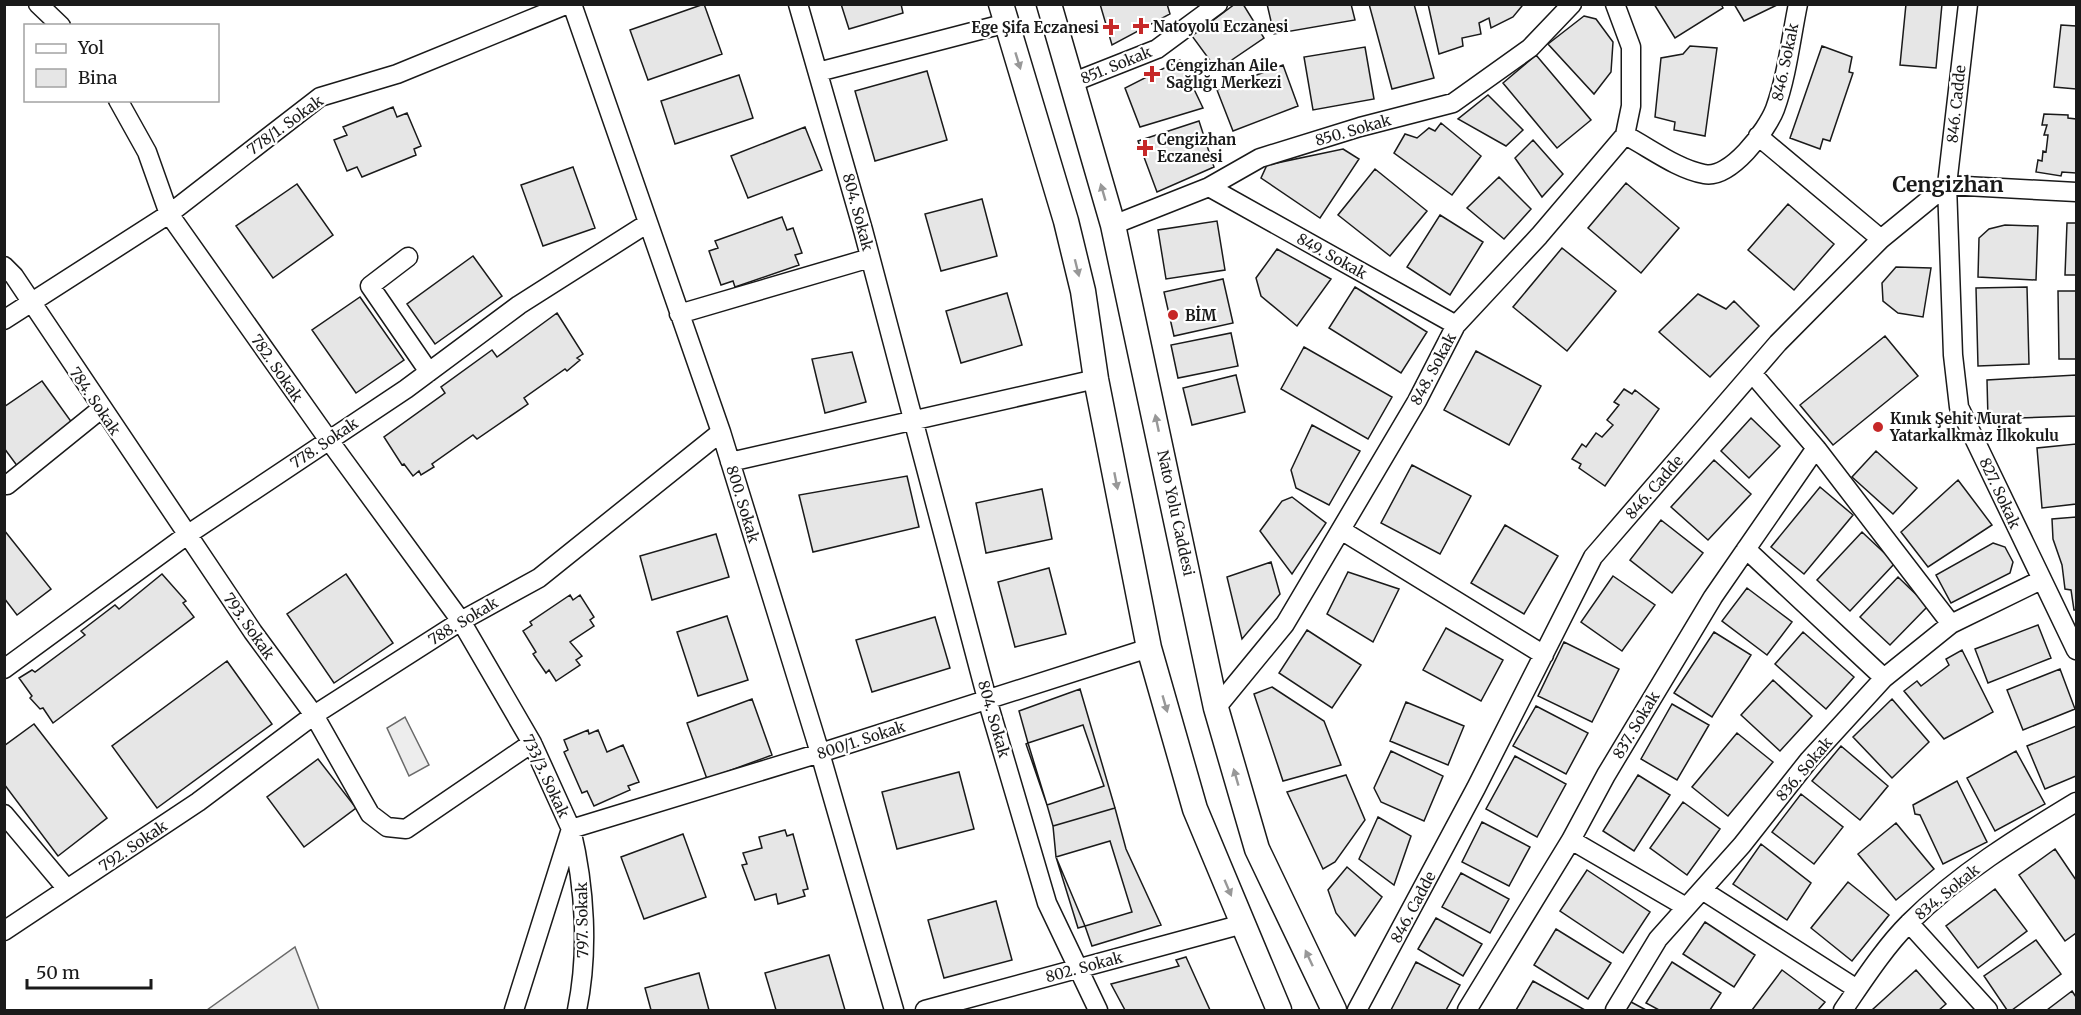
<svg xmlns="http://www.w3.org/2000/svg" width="2081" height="1015" font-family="Merriweather,serif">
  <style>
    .built { fill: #ededed; stroke: #6a6a6a; stroke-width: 1.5 }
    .building { fill: #e6e6e6; stroke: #1a1a1a; stroke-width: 1.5 }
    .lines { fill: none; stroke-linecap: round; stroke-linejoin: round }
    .minor-casing { stroke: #1a1a1a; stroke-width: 21 }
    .major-casing { stroke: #1a1a1a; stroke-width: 27 }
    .minor { stroke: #fff; stroke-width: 18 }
    .major { stroke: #fff; stroke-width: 24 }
    .oneway { fill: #989898 }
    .poi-dot { fill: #c62828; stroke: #fff; stroke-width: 2 }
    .labels { text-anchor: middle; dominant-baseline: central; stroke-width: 4.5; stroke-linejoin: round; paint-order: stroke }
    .poi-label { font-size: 15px; font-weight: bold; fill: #1a1a1a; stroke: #fff; text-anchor: start }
    .street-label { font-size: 15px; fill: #1a1a1a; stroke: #fff }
    .district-label { font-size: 21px; font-weight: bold; fill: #1a1a1a; stroke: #fff }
  </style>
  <rect width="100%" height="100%" fill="#fff"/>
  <!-- built -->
  <path class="built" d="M405,717L429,765L409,776L387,728Z
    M295,947L319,1010H207Z"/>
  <!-- building -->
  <path class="building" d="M704,4L722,54L648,80L630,30Z
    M841,4H901L903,13L849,29Z
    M1100,4H1167L1170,14L1112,45Z
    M1235,4H1243L1264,38L1217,70L1192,36Z
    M1267,4H1351L1355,20L1274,34Z
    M1369,4H1414L1434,78L1392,89Z
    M1428,4H1522V6L1513,17L1491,28L1489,18L1479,23L1481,34L1462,38L1463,46L1439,54Z
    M1654,4H1721L1723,8L1675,38Z
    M1734,4H1779L1744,21Z
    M1906,4H1942L1936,68L1900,65Z
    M1584,16L1596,19L1613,42L1611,72L1594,94L1548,44Z
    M2061,25L2076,26V89L2054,87Z
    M1690,46L1717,48L1705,136L1674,130L1675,122L1655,117L1661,58L1683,54Z
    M1822,46L1852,57L1849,72L1853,73L1830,141L1823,139L1820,149L1790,138Z
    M1365,47L1374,99L1313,110L1304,57Z
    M1536,55L1591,120L1557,148L1503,83Z
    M1180,60L1203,108L1140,127L1125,88Z
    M1283,65L1298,106L1233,131L1217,90Z
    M927,71L947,140L875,161L855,91Z
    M739,75L753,118L675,144L661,101Z
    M1488,95L1523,130L1506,146L1458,119Z
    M393,107L397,117L407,113L421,146L414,149L416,155L362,177L357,167L347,171L334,140L347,135L343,127Z
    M2044,114L2068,115V118L2076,119V173L2062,172L2061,176L2036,172L2038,160L2042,161L2043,151L2046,152L2048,135H2044L2047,125H2042Z
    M1199,121L1214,167L1157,192L1138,141Z
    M1441,123L1481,156L1452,195L1394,153L1405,134L1417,138L1429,128L1435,131Z
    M805,127L822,170L748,198L731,156Z
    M1533,140L1563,174L1542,197L1515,158Z
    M1343,149L1359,159L1320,218L1261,178L1267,165Z
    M573,167L595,228L543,246L521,185Z
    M1375,169L1427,211L1390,256L1338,215Z
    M1499,177L1531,209L1504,239L1467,208Z
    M1626,183L1679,228L1641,273L1588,228Z
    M297,184L333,235L273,278L236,226Z
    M982,199L997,256L941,271L925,214Z
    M1788,204L1834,244L1794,290L1748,250Z
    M1440,215L1483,242L1450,295L1407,267Z
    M782,217L787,230L793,228L802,253L795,255L799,265L735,287L733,281L721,285L709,251L718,248L715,241Z
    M1217,221L1225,270L1166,279L1158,230Z
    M2067,223H2076V275H2065Z
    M2005,225L2038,226L2036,280L1978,277L1979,238L1989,229Z
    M1562,248L1616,291L1567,351L1513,307Z
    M1277,249L1331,279L1297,326L1261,296L1256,278Z
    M473,256L502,296L435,344L407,304Z
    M1896,267L1931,268L1923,317L1898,313L1883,301L1882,283Z
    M1223,279L1233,323L1174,336L1164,292Z
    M1355,287L1427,332L1401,373L1329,328Z
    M2027,287L2029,364L1978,366L1976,288Z
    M2058,291H2076V359H2059Z
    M1007,293L1022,345L961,363L946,311Z
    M1698,294L1726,309L1734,301L1759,326L1710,377L1659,332Z
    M360,297L404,360L356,393L312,330Z
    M557,313L583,354L577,358L580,360L567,371L565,369L524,398L528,404L477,439L473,435L432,464L434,467L421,475L419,471L413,476L404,464L402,465L384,437L445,393L441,387L492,350L497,357Z
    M1231,333L1238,366L1178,378L1171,345Z
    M1885,336L1918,376L1833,445L1800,405Z
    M1304,347L1392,397L1368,439L1281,389Z
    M1476,351L1541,386L1509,445L1444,410Z
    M852,352L866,402L825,413L812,359Z
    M1236,375L1245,412L1192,425L1183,388Z
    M2076,375V416L1988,419L1987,380Z
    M42,381L75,427L18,467L4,448V407Z
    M1624,389L1632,394L1635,390L1659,409L1605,486L1579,468L1581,464L1572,459L1582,444L1586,447L1596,433L1602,437L1613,425L1607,420L1619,405L1614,402Z
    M1751,418L1780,446L1749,478L1721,451Z
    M1312,425L1360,451L1329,505L1296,488L1291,470Z
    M2076,444V504L2042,508L2037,448Z
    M1876,451L1917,488L1893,514L1852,477Z
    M1714,460L1751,494L1708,540L1671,507Z
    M1412,465L1471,496L1440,554L1381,523Z
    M907,476L919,527L813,552L799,495Z
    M1958,480L1992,525L1928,567L1901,532Z
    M1820,487L1853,515L1804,574L1771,547Z
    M1042,489L1052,539L986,553L976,503Z
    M1292,497L1326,523L1292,574L1260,531L1282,501Z
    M2076,517V610H2074L2071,590L2065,589L2062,565L2053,539L2052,519Z
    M1661,520L1703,553L1672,593L1630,560Z
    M1505,525L1558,556L1524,614L1471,583Z
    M4,530L51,589L17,615L4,598Z
    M1862,532L1895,563L1850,611L1817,580Z
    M716,534L729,577L652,600L640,556Z
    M1993,543L2005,547L2013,562L2010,573L1951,603L1936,575Z
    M1271,562L1280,594L1242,639L1227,577Z
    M1049,568L1066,634L1015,647L998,582Z
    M1348,572L1399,589L1373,642L1327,614Z
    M162,574L186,601L183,603L194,617L53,723L43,708L40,709L30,698L32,696L19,678L32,670L35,672L85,635L81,631L115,605L119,609Z
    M346,574L393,643L334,683L287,614Z
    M1613,576L1655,605L1622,651L1581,622Z
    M1898,577L1928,606L1890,645L1860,617Z
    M1747,588L1792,622L1767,655L1722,621Z
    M570,595L573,600L580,595L594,617L590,620L594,626L570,642L582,656L576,660L580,665L556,681L549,670L546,673L533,654L536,652L523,631L532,625L530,622Z
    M727,616L748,680L698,696L677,632Z
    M935,617L950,668L872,692L856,640Z
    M2038,625L2051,658L1988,683L1975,649Z
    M1446,628L1503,660L1481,701L1423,670Z
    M1307,630L1361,665L1332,708L1279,673Z
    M1714,632L1751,655L1712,717L1674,693Z
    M1803,632L1854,677L1826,709L1775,664Z
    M1564,642L1619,669L1592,722L1538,696Z
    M1962,650L1993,712L1944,739L1904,691L1917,681L1921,686L1949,665L1946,659Z
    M227,661L272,724L157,808L112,746Z
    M2060,669L2075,709L2023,730L2007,690Z
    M1773,680L1812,716L1780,751L1741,715Z
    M1272,687L1324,721L1341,765L1283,781L1254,694Z
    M1080,689L1115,808L1053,826L1047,805L1104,786L1083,725L1028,743L1019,711Z
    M752,699L772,755L707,779L687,723Z
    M1892,699L1929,742L1892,778L1853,737Z
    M1406,702L1464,726L1448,765L1390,741Z
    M1672,704L1709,725L1677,780L1641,759Z
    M1536,706L1588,733L1566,774L1513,746Z
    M34,724L107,818L58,856L4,784V746Z
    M2076,726V776L2045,789L2027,746Z
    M588,730L589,734L598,730L607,752L623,745L639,782L628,786L630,790L594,806L587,791L582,793L564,752L568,750L564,740Z
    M1737,733L1773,762L1728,816L1692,787Z
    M1028,743L1047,805L1026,744Z
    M1841,746L1888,786L1860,820L1812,781Z
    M1391,751L1443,776L1424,821L1381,802L1374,788Z
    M2016,751L2045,804L1995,831L1967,778Z
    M1515,756L1566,784L1537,837L1486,809Z
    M318,759L356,808L304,847L267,797Z
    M959,772L974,829L897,849L882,792Z
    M1346,775L1365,820L1335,862L1323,869L1287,792Z
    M1638,775L1670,795L1634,851L1603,831Z
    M1957,781L1987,842L1943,864L1920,815L1915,814L1913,805Z
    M1801,794L1843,827L1814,864L1772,832Z
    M1683,802L1720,829L1687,875L1650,848Z
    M1115,808L1126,849L1161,925L1092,946L1085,926L1132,912L1110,841L1056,857L1053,826Z
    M1378,817L1411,836L1394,885L1359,859Z
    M1482,822L1530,847L1509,886L1462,862Z
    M1896,823L1934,869L1896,900L1858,854Z
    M785,830L787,836L793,834L808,889L803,890L805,896L778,904L776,894L755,900L742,865L747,864L743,853L762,848L759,837Z
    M683,834L706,897L644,919L621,857Z
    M1761,844L1811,883L1787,920L1733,884Z
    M2055,849L2076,880V933L2065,941L2019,875Z
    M1056,857L1085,926L1078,928Z
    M1347,867L1382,897L1355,936L1336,913L1328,890Z
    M1587,870L1650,912L1623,953L1560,911Z
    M1461,873L1509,899L1490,933L1442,907Z
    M1848,882L1889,915L1852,961L1811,928Z
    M1995,889L2027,931L1978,968L1946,926Z
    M996,901L1012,960L944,978L928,920Z
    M1436,918L1482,944L1463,976L1418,949Z
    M1705,922L1755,955L1734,987L1683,954Z
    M1556,929L1611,963L1588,999L1534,965Z
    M2036,940L2061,974L2012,1010H2007L1984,976Z
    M829,955L845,1010H776L765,973Z
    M1186,957L1210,1010H1125L1111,984L1179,966L1176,960Z
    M1416,962L1460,985L1446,1010H1391Z
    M1672,962L1721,993L1710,1010H1659L1646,1003Z
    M1782,970L1825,1002L1818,1010H1752Z
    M1916,970L1946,1004L1939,1010H1872Z
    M699,973L709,1010H651L645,988Z
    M1533,981L1585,1010H1516Z
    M2072,991L2076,997V1010H2047Z
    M1631,1002L1646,1010H1626Z"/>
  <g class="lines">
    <!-- minor casing -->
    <g class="minor-casing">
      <path id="minor" d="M38,4L61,26
        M572,4L721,432L820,753L894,1010
        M798,4L863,230L987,699L1047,903L1098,1010
        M818,72L1007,23
        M1071,83L1157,49L1218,4
        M118,100L147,152L169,214L328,439L461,621L532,743L571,829L514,1010
        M1625,135C1650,148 1677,169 1704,174C1730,180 1767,130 1775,109C1787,76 1791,38 1798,4
        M1758,136L1881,239
        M1209,187L1456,325
        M2076,192L1947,185L1953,355L1959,407L2076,650
        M1113,225L1209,187L1260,158L1360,127L1453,103L1530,48L1572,4
        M408,257L370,286L429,372
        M4,266L14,276L253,632L314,715L370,814L387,827L406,829L532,743
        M679,314L870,258
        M4,320L169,214L320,97L397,74L568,4
        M1752,373L1816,448L1951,624
        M730,462L1096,379
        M7,485L101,409
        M1341,530L1544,655
        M1746,549L1884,678
        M4,669L187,535L406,389L519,305L648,223
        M1216,708L1285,624L1417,401L1456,325L1539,236L1625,135L1631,106V47L1615,4
        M4,814L67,889
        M1571,840L1686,907
        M1702,890L1857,989
        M1909,923L1988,1010
        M4,931L198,802L314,715L461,621L539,578L721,432
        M577,1010C589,952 585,887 571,829L820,753L1149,648
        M925,1010L1243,924
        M1357,1010L1476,788L1593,557L1778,343L1881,239L1947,185L1968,4
        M1467,1010L1571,840L1606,775L1713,597L1816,448
        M1615,1010L1658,939L1742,845L1809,760L1884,678L1951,624L2041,580
        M1843,1010C1863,981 1884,948 1909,923C1958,874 2018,837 2076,802"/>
    </g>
    <!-- major casing -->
    <g class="major-casing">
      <path id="major" d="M1001,4L1066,221L1083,291L1096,379L1149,648L1195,809L1279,1010
        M1049,4L1113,225L1216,708L1257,849L1334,1010"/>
    </g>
    <!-- minor -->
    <use href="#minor" class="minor"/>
    <!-- major -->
    <use href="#major" class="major"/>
  </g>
  <!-- one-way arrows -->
  <defs><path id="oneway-solid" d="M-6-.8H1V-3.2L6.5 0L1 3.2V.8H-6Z" transform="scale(1.5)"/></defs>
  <g class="oneway">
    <use href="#oneway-solid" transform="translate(1018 61) rotate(73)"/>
    <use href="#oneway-solid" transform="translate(1103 192) rotate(-106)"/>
    <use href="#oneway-solid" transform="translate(1077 268) rotate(76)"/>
    <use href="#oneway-solid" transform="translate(1157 423) rotate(-102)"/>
    <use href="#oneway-solid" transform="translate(1116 481) rotate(79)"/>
    <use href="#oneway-solid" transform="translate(1165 704) rotate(74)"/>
    <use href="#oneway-solid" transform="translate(1236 777) rotate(-106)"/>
    <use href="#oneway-solid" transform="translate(1228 888) rotate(67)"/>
    <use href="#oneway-solid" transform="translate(1309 958) rotate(-115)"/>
  </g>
  <!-- markers -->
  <g class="poi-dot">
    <path d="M1138 17h6v6h6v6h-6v6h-6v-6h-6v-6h6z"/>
    <path d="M1108 18h6v6h6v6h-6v6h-6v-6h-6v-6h6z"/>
    <path d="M1149 65h6v6h6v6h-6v6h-6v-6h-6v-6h6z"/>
    <path d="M1142 139h6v6h6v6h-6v6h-6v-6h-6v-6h6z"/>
    <circle cx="1173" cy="315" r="6"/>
    <circle cx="1878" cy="427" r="6"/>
  </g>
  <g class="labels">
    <!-- poi labels -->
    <g class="poi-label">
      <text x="1153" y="26">Natoyolu Eczanesi</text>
      <text x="1099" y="27" text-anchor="end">Ege Şifa Eczanesi</text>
      <text x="1166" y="65">Cengizhan Aile<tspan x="1166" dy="17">Sağlığı Merkezi</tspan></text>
      <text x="1157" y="139">Cengizhan<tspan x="1157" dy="17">Eczanesi</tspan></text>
      <text x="1185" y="315">BİM</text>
      <text x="1890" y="418">Kınık Şehit Murat<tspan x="1890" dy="17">Yatarkalkmaz İlkokulu</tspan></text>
    </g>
    <!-- street labels -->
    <g class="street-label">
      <text transform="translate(1785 62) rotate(-78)">846. Sokak</text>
      <text transform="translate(1116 65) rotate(-22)">851. Sokak</text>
      <text transform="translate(1956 104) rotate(-84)">846. Cadde</text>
      <text transform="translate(285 125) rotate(-36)">778/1. Sokak</text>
      <text transform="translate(1353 130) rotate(-16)">850. Sokak</text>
      <text transform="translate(858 212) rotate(75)">804. Sokak</text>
      <text transform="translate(1332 256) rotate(29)">849. Sokak</text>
      <text transform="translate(277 368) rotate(55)">782. Sokak</text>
      <text transform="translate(1433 369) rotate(-62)">848. Sokak</text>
      <text transform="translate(95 401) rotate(56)">784. Sokak</text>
      <text transform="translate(324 443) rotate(-34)">778. Sokak</text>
      <text transform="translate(1654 487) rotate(-49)">846. Cadde</text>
      <text transform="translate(2000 493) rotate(65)">827. Sokak</text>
      <text transform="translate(743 504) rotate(73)">800. Sokak</text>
      <text transform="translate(1176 513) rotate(78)">Nato Yolu Caddesi</text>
      <text transform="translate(463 621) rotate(-31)">788. Sokak</text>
      <text transform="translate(249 626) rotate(55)">793. Sokak</text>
      <text transform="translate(994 719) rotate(74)">804. Sokak</text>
      <text transform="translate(1636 725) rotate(-59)">837. Sokak</text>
      <text transform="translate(861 740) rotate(-18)">800/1. Sokak</text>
      <text transform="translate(1804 769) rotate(-50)">836. Sokak</text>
      <text transform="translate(546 776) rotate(65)">733/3. Sokak</text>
      <text transform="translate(133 846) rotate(-34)">792. Sokak</text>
      <text transform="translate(1947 892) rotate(-39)">834. Sokak</text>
      <text transform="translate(1413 907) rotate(-62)">846. Cadde</text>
      <text transform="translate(582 920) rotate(-91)">797. Sokak</text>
      <text transform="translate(1084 967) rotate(-15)">802. Sokak</text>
    </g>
    <!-- district labels -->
    <g class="district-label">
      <text x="1948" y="184">Cengizhan</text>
    </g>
  </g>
  <!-- border -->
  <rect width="2081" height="1015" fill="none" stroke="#1a1a1a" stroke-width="12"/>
  <!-- legend -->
  <rect x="24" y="24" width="195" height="78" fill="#ffffff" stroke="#a3a3a3" stroke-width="1.5"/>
  <rect x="36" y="44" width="30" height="9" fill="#ffffff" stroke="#a3a3a3" stroke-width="1.5"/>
  <text x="78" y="54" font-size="18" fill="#1a1a1a">Yol</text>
  <rect x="36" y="69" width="30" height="18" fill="#e6e6e6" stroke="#a3a3a3" stroke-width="1.5"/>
  <text x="78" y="84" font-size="18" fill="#1a1a1a">Bina</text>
  <!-- scale -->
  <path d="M27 979v9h124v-9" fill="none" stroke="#1a1a1a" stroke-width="3"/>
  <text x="36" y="979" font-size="18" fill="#1a1a1a" stroke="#ffffff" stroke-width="4.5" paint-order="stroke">50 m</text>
</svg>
